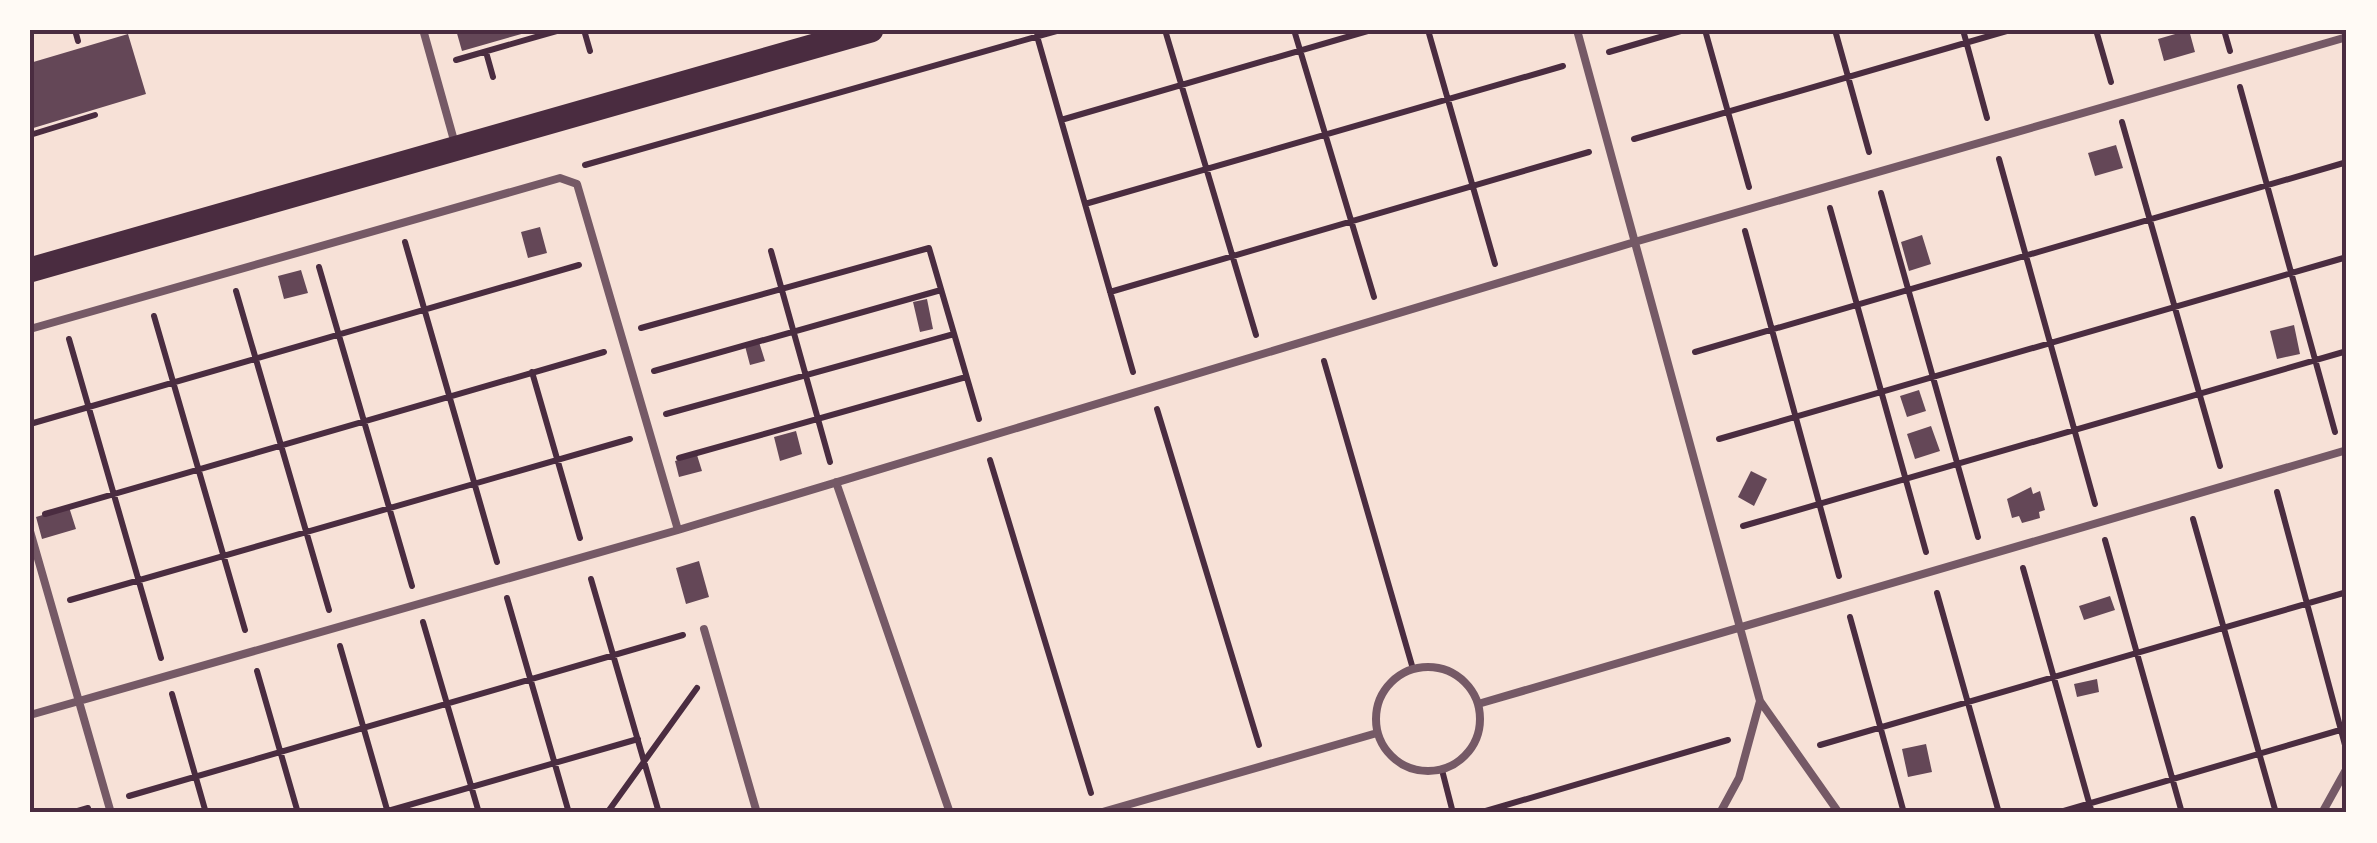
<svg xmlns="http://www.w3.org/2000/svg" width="2377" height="843" font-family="'PT Sans',sans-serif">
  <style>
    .building { fill: #644757 }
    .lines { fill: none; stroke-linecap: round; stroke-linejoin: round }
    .path { stroke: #4a2c40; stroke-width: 6 }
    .service { stroke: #755966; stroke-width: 8 }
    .primary { stroke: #4a2c40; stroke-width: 25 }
    .neatline { fill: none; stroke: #4a2c40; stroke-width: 4 }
  </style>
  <rect width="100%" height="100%" fill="#f7e1d7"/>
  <!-- building -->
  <path class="building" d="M456,30H532V31L462,51Z
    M2189,30L2195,52L2164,61L2158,39Z
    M128,34L146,94L30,129V63Z
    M2116,145L2123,168L2095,176L2088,153Z
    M540,227L547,253L528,258L521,232Z
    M1922,235L1931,264L1909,271L1901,242Z
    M301,270L308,293L284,299L278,276Z
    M927,299L933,329L920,332L913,302Z
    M2294,325L2300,354L2277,359L2270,331Z
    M759,342L765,361L750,365L745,346Z
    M1919,390L1926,411L1907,417L1900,396Z
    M1931,426L1940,451L1915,459L1907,434Z
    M796,431L802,454L780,461L774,437Z
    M697,455L702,471L679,477L675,461Z
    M1751,471L1767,479L1754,506L1738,497Z
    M2031,487L2033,494L2040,491L2045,510L2039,512L2040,518L2022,523L2019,516L2012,518L2007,499Z
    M69,507L76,529L42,539L36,517Z
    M699,561L709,597L686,604L676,568Z
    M2110,596L2115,610L2084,620L2079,606Z
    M2097,679L2099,692L2077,697L2074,684Z
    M1926,744L1932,772L1908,777L1902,749Z"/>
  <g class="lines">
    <!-- path -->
    <path class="path" d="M75,30L78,41
      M584,30L590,51
      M1165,30L1256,335
      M1294,30L1374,297
      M1428,30L1495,264
      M1705,30L1749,187
      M1835,30L1869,152
      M1963,30L1987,118
      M2096,30L2111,82
      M2224,30L2230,51
      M1037,36L1133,372
      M486,52L493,77
      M1609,52L1684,30
      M456,60L560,30
      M2240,87L2335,432
      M1061,120L1371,30
      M2122,122L2220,466
      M30,135L95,115
      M1634,139L2010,30
      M1999,159L2095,504
      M585,165L1060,30
      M1881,193L1978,537
      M1085,204L1563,66
      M1830,208L1926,552
      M1745,231L1839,576
      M405,242L497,562
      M771,251L830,462
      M319,267L412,586
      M236,291L329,610
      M1110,292L1589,152
      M154,316L245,630
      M641,328L929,248L979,419
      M69,339L161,658
      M1695,352L2347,162
      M1324,361L1413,669
      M654,371L941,290
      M532,372L580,538
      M1157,409L1259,745
      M666,414L954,334
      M30,424L579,265
      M1719,439L2347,257
      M679,458L966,377
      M990,460L1091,793
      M2277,492L2345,745
      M45,514L604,352
      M2193,519L2276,813
      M1743,526L2347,351
      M2105,540L2182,813
      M2023,568L2092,813
      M591,579L659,813
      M1937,593L1999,813
      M507,598L569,813
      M70,600L630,439
      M1850,617L1904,813
      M423,622L479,813
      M340,646L388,813
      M257,671L298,813
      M172,694L206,813
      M1820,745L2347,592
      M1442,770L1453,813
      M129,796L683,635
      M71,813L88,808
      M381,813L638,739
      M607,813L697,688
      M1479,813L1728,740
      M2057,813L2347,728"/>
    <!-- service -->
    <path class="service" d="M1577,30L1760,701L1839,813
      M424,33L455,144
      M30,329L560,178L577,184L678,530
      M836,482L950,813
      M30,531L111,813
      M704,629L757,813
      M1376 719a52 52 0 1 1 104 0a52 52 0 1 1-104 0Z
      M1478,704L2347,450
      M30,715L678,530L1638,241L2347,37
      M1099,813L1377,733
      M1720,813L1739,778L1760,701
      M2322,813L2347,768"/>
    <!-- primary -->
    <path class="primary" d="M30,270L871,30"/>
  </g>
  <!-- border -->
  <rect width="2377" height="843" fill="none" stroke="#fffaf5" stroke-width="65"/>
  <rect x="32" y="32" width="2312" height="778" class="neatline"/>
</svg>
